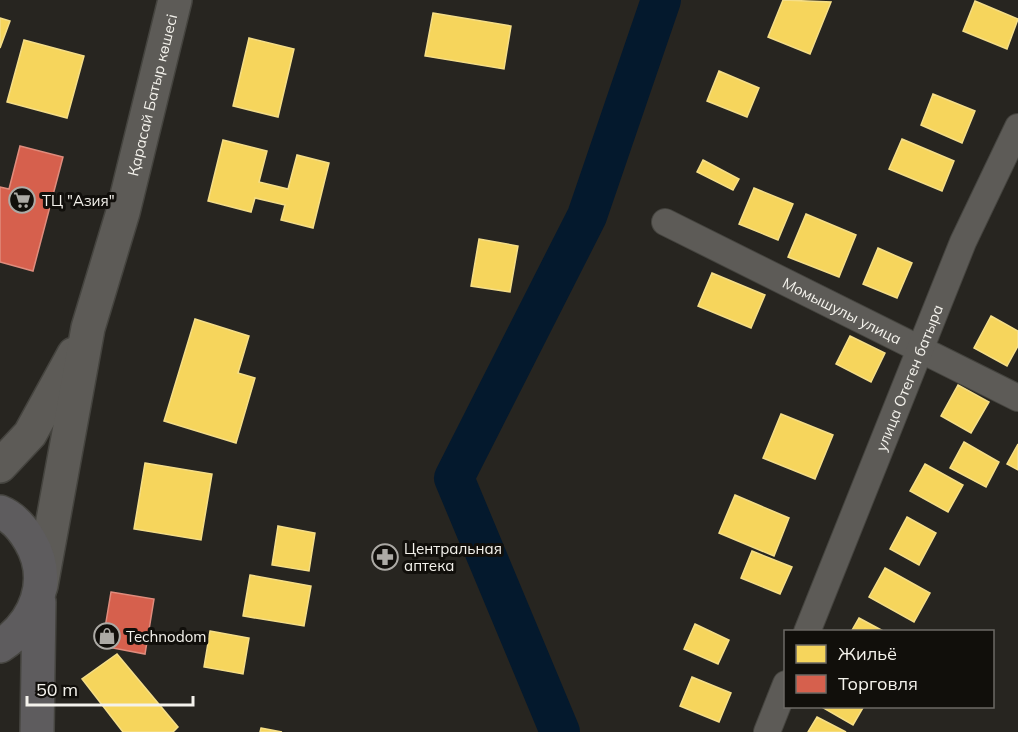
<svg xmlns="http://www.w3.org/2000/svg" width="1018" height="732" font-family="Mulish,sans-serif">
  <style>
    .homes { fill: #f6d55c; stroke: #f5de87; stroke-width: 1.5 }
    .shops { fill: #d6604d; stroke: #df8c7d; stroke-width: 1.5 }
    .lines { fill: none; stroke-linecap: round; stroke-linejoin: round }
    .river { stroke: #04192d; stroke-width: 40 }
    .minor-casing { stroke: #45443f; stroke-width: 28 }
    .secondary-casing { stroke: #45443f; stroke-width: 36 }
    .primary-casing { stroke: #45443f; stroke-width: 36 }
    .minor { stroke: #5d5b57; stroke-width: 26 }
    .secondary { stroke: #5d5b57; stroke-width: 33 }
    .primary { stroke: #5e5c5e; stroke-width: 33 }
    .labels { text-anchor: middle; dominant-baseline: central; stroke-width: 6; stroke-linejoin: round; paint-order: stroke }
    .street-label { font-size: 15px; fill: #f4f2ec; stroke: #110f0b }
    .poi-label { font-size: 15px; fill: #f4f2ec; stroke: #110f0b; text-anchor: start }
  </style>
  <rect width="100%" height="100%" fill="#272520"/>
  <!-- homes -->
  <path class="homes" d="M783,0L831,2L810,54L768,37Z
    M975,1L1018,19L1007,49L963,31Z
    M433,13L511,26L504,69L425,56Z
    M0,18L10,21L0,48Z
    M249,38L294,49L278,117L233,106Z
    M24,40L84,56L67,118L7,102Z
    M719,71L759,88L747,117L707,101Z
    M933,94L975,111L962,143L921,125Z
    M902,139L954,161L942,191L889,169Z
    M223,140L267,151L259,182L288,189L297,155L329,163L313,228L281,220L285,205L255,198L251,212L208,201Z
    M703,160L739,179L733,190L697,172Z
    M754,188L793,204L778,240L739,224Z
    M806,214L856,235L839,277L788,257Z
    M479,239L518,246L510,292L471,286Z
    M878,248L912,263L897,298L863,284Z
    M712,273L765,295L751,328L698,306Z
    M991,316L1018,331V346L1007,366L974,348Z
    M195,319L249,336L238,373L255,378L236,443L164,421Z
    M850,336L885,353L871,382L836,364Z
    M958,385L989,402L971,433L941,416Z
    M781,414L833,435L815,479L763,458Z
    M964,442L999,462L986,487L950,468Z
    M1018,444V470L1007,464Z
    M145,463L212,474L201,540L134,529Z
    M925,464L963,485L948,512L910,491Z
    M735,495L789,518L774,556L719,533Z
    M907,517L936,533L919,565L890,549Z
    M278,526L315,533L309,571L272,565Z
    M752,551L792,567L780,594L741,578Z
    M885,568L930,593L914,622L869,597Z
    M250,575L311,586L304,626L243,616Z
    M859,618L885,632H851Z
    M695,624L729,640L718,664L684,649Z
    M210,631L249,638L243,674L204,667Z
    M117,654L178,727L173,732H123L82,679Z
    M692,677L731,693L719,722L680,706Z
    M820,706H864L853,725Z
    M817,717L846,732H808Z
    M261,728L282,732H260Z"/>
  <!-- shops -->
  <path class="shops" d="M20,146L63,157L33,271L0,262V187L9,189Z
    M111,592L154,599L145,654L102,646Z"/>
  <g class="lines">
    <!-- river -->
    <path class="river" d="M560,732L454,478L587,216L661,0"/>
    <!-- minor casing -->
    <g class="minor-casing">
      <g id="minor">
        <path id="s1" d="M665,222L1018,398"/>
        <path id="s2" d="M807,632L963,242L1018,127"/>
        <path d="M767,732L786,684"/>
      </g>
    </g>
    <!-- secondary casing -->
    <g class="secondary-casing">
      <g id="secondary">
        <path d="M0,466L30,434L74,354"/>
        <path id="s3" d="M41,586L88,328L123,212L175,0"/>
      </g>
    </g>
    <!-- primary casing -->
    <g class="primary-casing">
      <path id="primary" d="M0,512C13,517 23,529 30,541C53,580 36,623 0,646
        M37,732L39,602"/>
    </g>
    <!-- minor -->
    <use href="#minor" class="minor"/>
    <!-- secondary -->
    <use href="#secondary" class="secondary"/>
    <!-- primary -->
    <use href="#primary" class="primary"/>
  </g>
  <!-- icons -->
  <defs>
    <g id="supermarket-ring" transform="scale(1.35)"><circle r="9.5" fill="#110f0b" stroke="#acaaa5" stroke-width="1.5"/><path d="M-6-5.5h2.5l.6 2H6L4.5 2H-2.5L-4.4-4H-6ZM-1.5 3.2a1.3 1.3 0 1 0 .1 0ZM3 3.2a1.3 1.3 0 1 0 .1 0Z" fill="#acaaa5"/></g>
    <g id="pharmacy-ring" transform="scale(1.35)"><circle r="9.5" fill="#110f0b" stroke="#acaaa5" stroke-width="1.5"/><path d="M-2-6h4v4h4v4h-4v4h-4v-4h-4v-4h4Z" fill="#acaaa5"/></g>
    <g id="shop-ring" transform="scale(1.35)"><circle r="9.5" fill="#110f0b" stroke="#acaaa5" stroke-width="1.5"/><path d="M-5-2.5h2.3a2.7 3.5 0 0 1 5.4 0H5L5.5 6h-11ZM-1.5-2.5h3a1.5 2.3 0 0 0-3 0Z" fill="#acaaa5"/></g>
  </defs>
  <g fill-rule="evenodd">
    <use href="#supermarket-ring" x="22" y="200"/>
    <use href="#pharmacy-ring" x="385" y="557"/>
    <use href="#shop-ring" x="107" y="636"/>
  </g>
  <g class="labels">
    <!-- street labels -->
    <g class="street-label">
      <text stroke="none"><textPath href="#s3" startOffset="504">Қарасай Батыр көшесі</textPath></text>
      <text stroke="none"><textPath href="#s1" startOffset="198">Момышулы улица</textPath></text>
      <text stroke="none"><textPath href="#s2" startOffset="274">улица Отеген батыра</textPath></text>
    </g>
    <!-- poi labels -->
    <g class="poi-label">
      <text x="42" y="200">ТЦ "Азия"</text>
      <text x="404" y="548">Центральная<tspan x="404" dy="17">аптека</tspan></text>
      <text x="126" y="636">Technodom</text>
    </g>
  </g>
  <!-- legend -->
  <rect x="784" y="630" width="210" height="78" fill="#110f0b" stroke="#6c6a65" stroke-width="1.5"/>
  <rect x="796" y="645" width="30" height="18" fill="#f6d55c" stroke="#6c6a65" stroke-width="1.5"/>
  <text x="838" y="660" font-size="18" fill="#f4f2ec">Жильё</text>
  <rect x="796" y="675" width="30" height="18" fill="#d6604d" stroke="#6c6a65" stroke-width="1.5"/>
  <text x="838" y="690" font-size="18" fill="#f4f2ec">Торговля</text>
  <!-- scale -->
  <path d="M27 696v9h166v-9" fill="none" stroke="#f4f2ec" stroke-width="3"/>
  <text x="36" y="696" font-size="18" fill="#f4f2ec" stroke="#110f0b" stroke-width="4.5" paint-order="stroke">50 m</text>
</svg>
